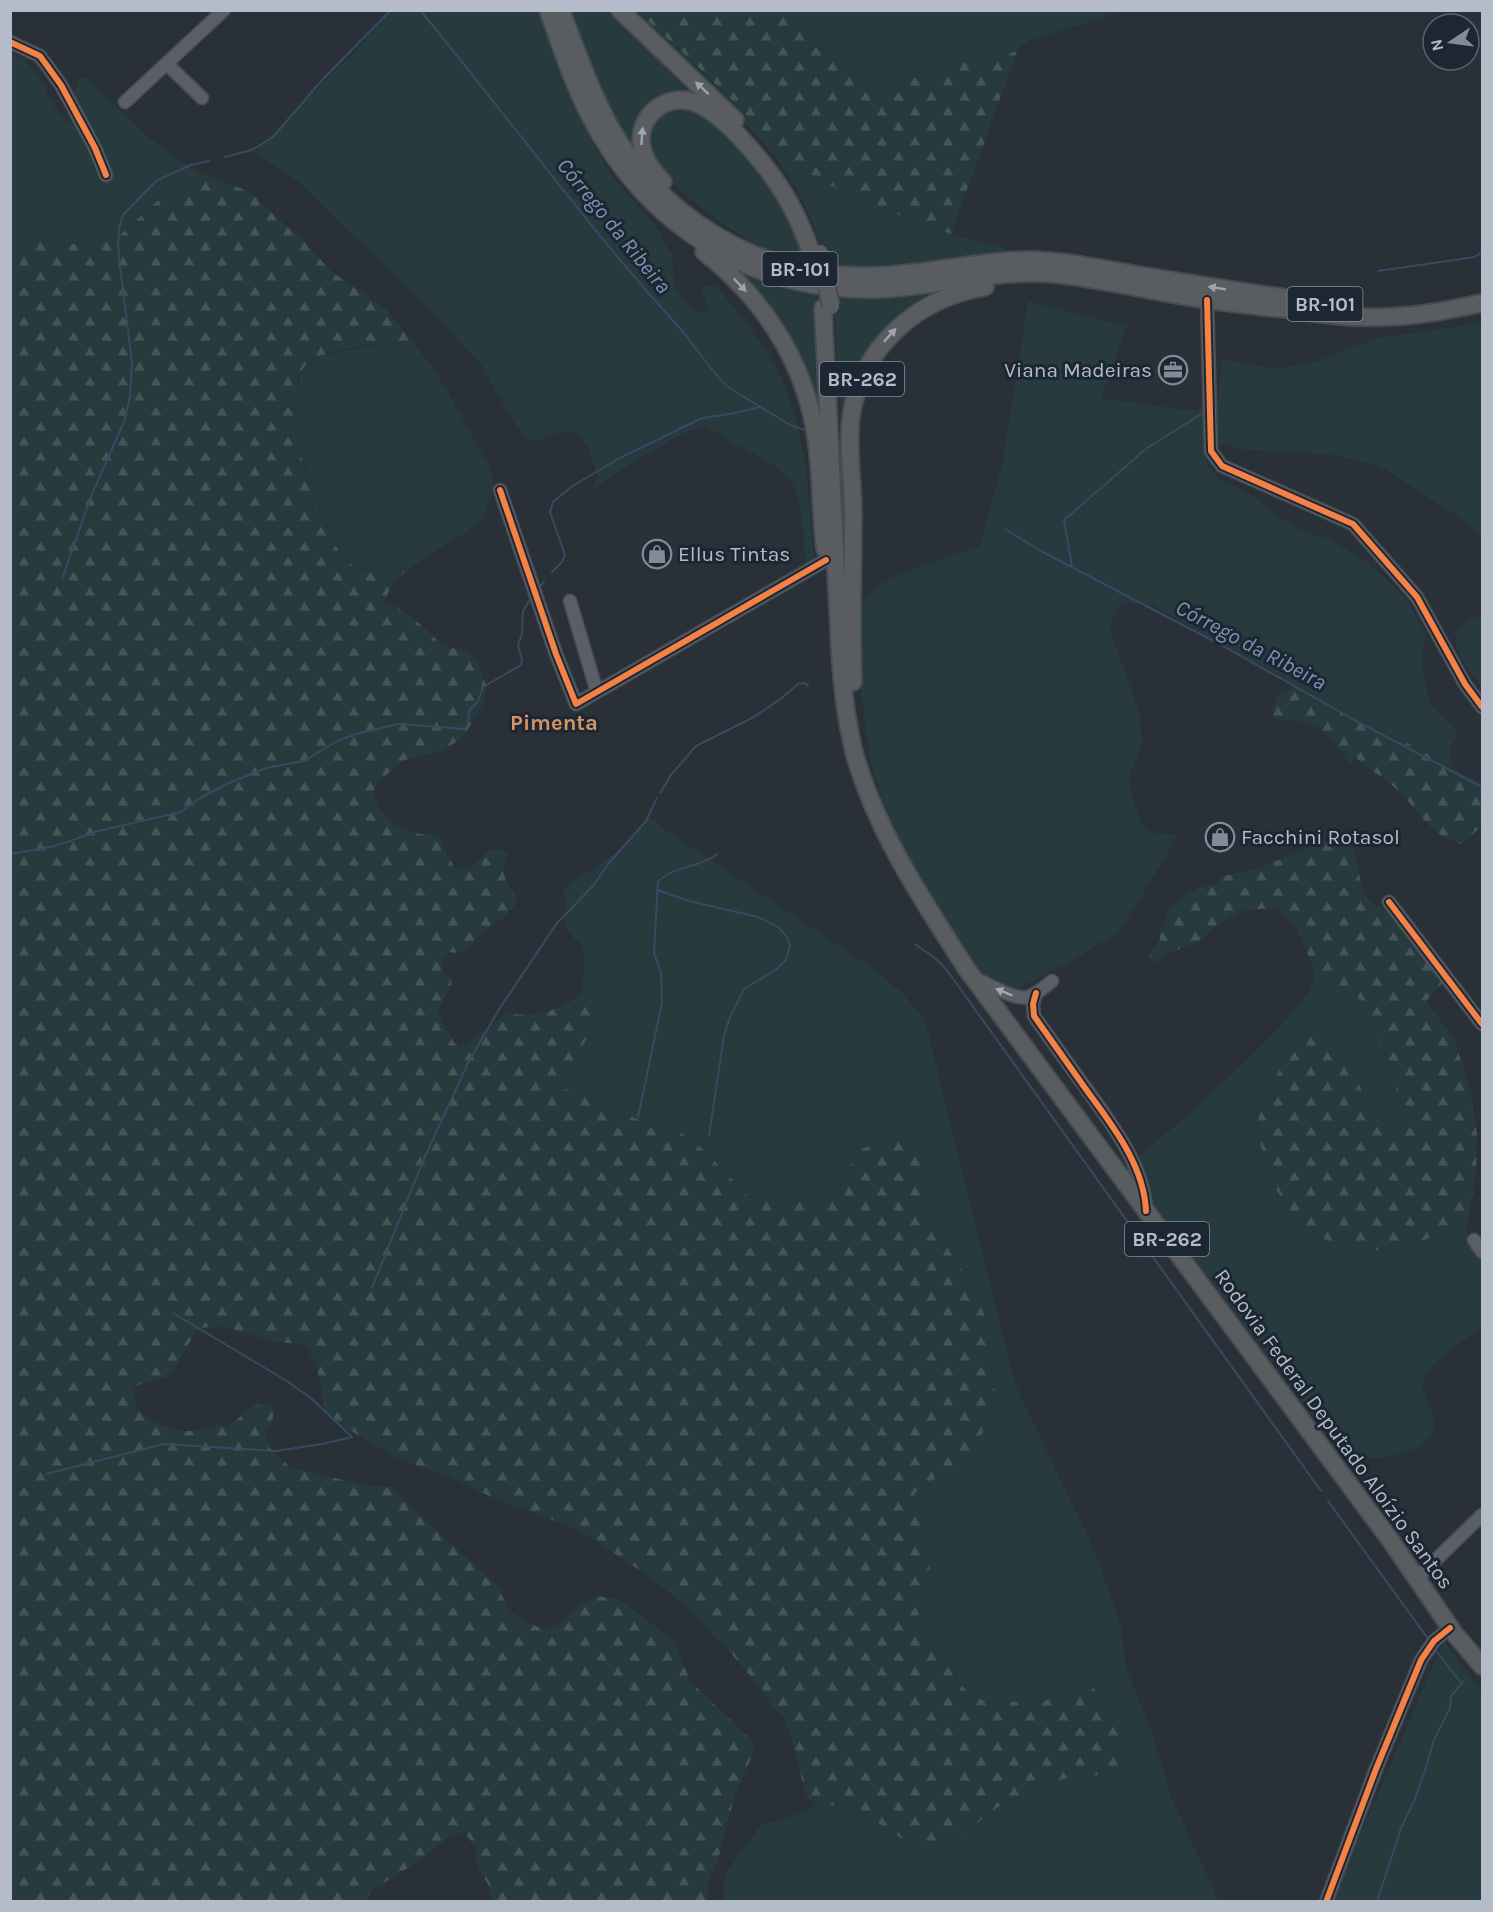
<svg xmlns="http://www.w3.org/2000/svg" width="1493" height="1912" font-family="Karla,sans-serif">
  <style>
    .grass { fill: #273a3e }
    .forest { fill: url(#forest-firs) }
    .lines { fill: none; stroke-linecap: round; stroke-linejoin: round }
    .stream { stroke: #384963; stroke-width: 2 }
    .minor-casing { stroke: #484c53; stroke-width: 15 }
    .highway-casing { stroke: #474c53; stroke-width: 20 }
    .minor { stroke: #5a5e66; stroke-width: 12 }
    .highway { stroke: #5a5d60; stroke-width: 16 }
    .highway-bridge-casing { stroke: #474c53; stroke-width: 20; stroke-linecap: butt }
    .highway-bridge { stroke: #5a5d60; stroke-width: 16 }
    .cycleway-casing { stroke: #1d2633; stroke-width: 10 }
    .cycleway { stroke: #f48246; stroke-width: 6 }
    .oneway { fill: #9ea4af }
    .oneway2 { fill: #a2a9b5 }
    .labels { text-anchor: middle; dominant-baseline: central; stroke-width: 6; stroke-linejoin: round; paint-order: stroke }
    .shield { fill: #1d2633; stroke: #878f9c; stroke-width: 1.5 }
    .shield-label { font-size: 20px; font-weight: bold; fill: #b4bcc9 }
    .poi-label { font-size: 21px; fill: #b4bcc9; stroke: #1d2633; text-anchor: start }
    .street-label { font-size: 21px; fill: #b4bcc9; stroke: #1d2633 }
    .water-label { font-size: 22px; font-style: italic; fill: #7c92b1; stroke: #1d2633 }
    .neighbourhood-label { font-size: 22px; font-weight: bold; fill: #d59563; stroke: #1d2633 }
  </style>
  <defs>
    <pattern id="forest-firs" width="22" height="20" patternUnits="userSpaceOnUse" patternTransform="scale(1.5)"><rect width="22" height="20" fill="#273a3e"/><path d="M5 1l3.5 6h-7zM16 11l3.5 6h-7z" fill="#445559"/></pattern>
  </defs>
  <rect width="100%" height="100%" fill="#2a3038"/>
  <!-- grass -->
  <path class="grass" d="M391,11H544L596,149L609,172L660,232L662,239L672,255L674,284L677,291L684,302L695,312H703L709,308L700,288L702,286H716C740,315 766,346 782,380C809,440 809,507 815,571L806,566C804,546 803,494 790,480C777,464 755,454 736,445C725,439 716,430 705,425C662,441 625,467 588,493L598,478C586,436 580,419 535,442L525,438L511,418L482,366L432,311L295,179L254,153L360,45Z
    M570,11H615L715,107L657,98L642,113L634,152C606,106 589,61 570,11Z
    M625,11H635L661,31L708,79L804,169L835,187L870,203L951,234L1004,247V252L899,266L867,267L827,264C819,239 811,215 798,192C774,148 739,116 702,82C677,58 651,34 625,11Z
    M804,11H1124L1029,41L1014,52L992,54L885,87L870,84L847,72L810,27Z
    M11,52C48,71 42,100 69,123L75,120L72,98L79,79L87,78C125,114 162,158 212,177L190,184L157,201L119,236L88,244H72L11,235Z
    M676,108L689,109L702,113L740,145L780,194L809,263C793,258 776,254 760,246C727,230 592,141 676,108Z
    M725,265L774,285L816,295L820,330L831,536L810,396Z
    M939,291L940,295L864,364L847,532L834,298L881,297Z
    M1028,301L1127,326L1101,398L1193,411L1218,401L1222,359L1275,369L1316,362L1378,338L1482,323V540L1462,519L1378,465L1327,454L1246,450L1219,443L1209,447L1205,455L1208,466L1221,480L1240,488L1262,503L1276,516L1302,530L1332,541L1367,562L1388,580L1407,601L1425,632V639L1422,650V661L1428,697L1432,706L1455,729L1457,737C1447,752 1448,753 1456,769L1407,743L1358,722L1315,700L1302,690L1293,688L1269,669L1252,663L1153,605L1128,603L1118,606L1111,620V633L1140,715L1142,745L1129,776L1133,799L1143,827L1154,833L1171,835L1177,834L1165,858L1119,932L1066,964L1012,991L986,978L934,905L902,851L887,817L870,758L860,683L855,612L879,584L905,572L980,546L1003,461Z
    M382,343L411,345L418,349L431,365L448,392L490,468L494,487L483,518L465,533L426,557L411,568L380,571L359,567L347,561L332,539L311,488L301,451L297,390L301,371L319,356Z
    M1482,614V688C1473,675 1447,646 1459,629C1464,621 1475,619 1482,614Z
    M648,816L668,832L878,972L903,994L925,1019L1014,1382L1095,1552L1121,1626L1126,1669L1152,1731L1172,1799L1219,1901H724L725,1874L761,1825L785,1819L820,1805L844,1806L874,1820L951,1843L1001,1805L1016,1800L1048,1783L1063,1779L1110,1774L1120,1739L1105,1697L1090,1687L1062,1693L1050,1699L1034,1703L982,1700C958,1688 952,1670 937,1649C933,1643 924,1639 918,1635L917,1623L920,1607L925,1597L926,1536L917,1514L915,1493L935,1477L997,1397L988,1368L989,1323L960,1267L944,1243L927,1226L922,1209L920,1187L923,1178L895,1140L863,1148L851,1165L845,1179L833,1196L786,1204L748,1196L704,1150L683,1134L634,1118L617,1107L576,1091L562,1090L567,1076L572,1069L586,989L582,993L584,957L581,944L575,940L564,924C567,911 567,901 562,889C593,868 628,850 648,816Z
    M1313,968L1344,989L1357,995L1394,1072L1400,1115L1395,1125C1366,1120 1366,1093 1353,1073C1343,1059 1331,1046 1319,1034L1290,1047L1261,1108L1256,1130L1272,1184L1334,1243L1362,1249L1388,1251L1409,1247L1435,1235L1447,1232H1466L1482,1261V1328C1467,1337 1424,1365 1423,1384C1422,1396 1433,1406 1434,1419C1437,1460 1370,1460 1343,1457L1126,1167L1203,1102L1277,1030L1309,992L1313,982Z
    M1444,1641L1482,1693V1901L1331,1902Z"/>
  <!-- forest -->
  <path class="forest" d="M635,11H804L810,27L847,72L870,84L885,87L993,54L1017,52L951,234C902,215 848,199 805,170C788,158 773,141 758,126C718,87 679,46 635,11Z
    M212,177L243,189L256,197L275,216L302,239L331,271L386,309L418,349C401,340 377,343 359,346C340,350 314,353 301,371C294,381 298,400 299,411C300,425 299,439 301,453C305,475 331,548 348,562C365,575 391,570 411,568L394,581L384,602L397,607L419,623L442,645L464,651L477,660L487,688L485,701L467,731L456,742L442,751L404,760L380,780L374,789C375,813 397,830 419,834C426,835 432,834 438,835L454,867H472L487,852L494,849L508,853L503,871L507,884L514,891L516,904L504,917L479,935L471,946L457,953L449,952C441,959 441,966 445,976L451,977C454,995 438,998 439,1012C439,1017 454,1044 457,1045C460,1047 463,1046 466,1045L500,1018L505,1011C526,1020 555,1012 574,999C582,994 585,989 594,988C605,1025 572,1056 562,1089L576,1091L599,1099L617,1107L634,1118L683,1134L704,1150L748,1196L786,1204L833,1196L845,1179L851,1165L863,1148L895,1140L910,1143L917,1147L924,1166L920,1187L922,1209L927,1226L944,1243L960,1267L989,1323L988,1367L997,1397L983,1432L972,1451L915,1493L917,1514L926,1536L930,1566L925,1597L920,1607L917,1623L918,1635C924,1639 933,1643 937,1649C952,1670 957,1688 982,1700L1034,1703L1050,1699L1062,1693L1090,1686L1105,1696L1126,1752C1127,1761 1125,1766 1119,1773L1063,1779L1048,1783L1016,1800L1001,1805L951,1843L941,1847H925L904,1840L866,1815L844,1806L820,1805L809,1799L804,1789L792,1738L784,1717L775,1710L763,1691L725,1646L691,1611L653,1579L579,1530L489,1496L443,1474L403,1461L334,1421L325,1408L317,1368L306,1345C294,1343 280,1343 268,1340C243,1333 224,1322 198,1329L168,1377L138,1385L133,1391C134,1398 136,1407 141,1413C150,1424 180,1432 194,1431C202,1431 209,1427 217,1426C220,1426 223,1427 226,1426C246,1419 242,1402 271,1404L275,1409L272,1421L266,1431L269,1447L290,1467L368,1486L390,1487L498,1587L507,1606L514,1615L544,1630L558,1626L577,1607L595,1596L619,1599L674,1641L690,1681L754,1742L752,1756L735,1794L718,1860L708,1881L707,1901H493L488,1884L478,1868L474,1845L464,1832L450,1836L416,1863L372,1890L365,1901H11V235L72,244H88L119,236L157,201L190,184Z
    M1293,688L1302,690L1315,700L1358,722L1407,743L1482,784V828C1474,831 1469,839 1461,844C1425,833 1419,808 1394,787C1382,777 1368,769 1356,758L1350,764C1335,742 1324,724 1295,720C1289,719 1283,721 1276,720C1270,711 1274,703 1278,694Z
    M1350,830L1363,893L1373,905L1385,909L1401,927L1450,975L1426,1001L1454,1039L1471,1092L1477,1134L1476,1173L1466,1232H1447L1435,1235L1409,1247L1388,1251L1362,1249L1334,1243L1320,1237L1289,1210L1272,1183L1256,1130L1261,1108L1290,1047L1303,1034H1320C1331,1047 1343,1059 1353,1073C1366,1093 1366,1120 1395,1125L1400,1115L1394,1072L1357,995L1344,989L1313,968L1303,941L1293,923L1277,908L1245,910L1216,925L1205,937L1197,942L1172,952L1155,963L1149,957L1151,951L1160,939V932L1170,908L1182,897L1198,888L1216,884L1223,876L1252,870L1279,860Z"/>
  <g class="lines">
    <!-- stream -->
    <path class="stream" d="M420,10C506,114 585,224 676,324C695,344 708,369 728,387L790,425L808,431
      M225,157L252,150L273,137L323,79L391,10
      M1378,271L1475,257L1482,252
      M1005,529L1041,551L1223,646L1358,722L1482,787
      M1072,566L1064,520L1147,448L1203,413L1204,402
      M552,572L562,562L565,555L550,512L553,502L571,487L616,460L702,418L730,414L760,407
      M62,579L92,494L124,422L130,396L132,363L120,266L118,243L120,224L124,214L156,181L191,165L209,161
      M540,586L544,582
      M660,793L671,775L696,746L754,717L782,698L798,684L805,683L808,686
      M10,854L50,847L68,842L98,831L181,812L198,799L229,783L266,768L304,761L339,740L360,733L398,724L465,729L468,724L469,711L478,701L483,687L521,665L522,659L518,645L522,634L523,611L531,598
      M657,890L693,902L758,917L778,927L787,937L790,945L786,960L777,969L744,989L730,1017L724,1035L709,1135
      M915,944L936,959L946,969L1321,1491
      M638,1117L662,1003L661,973L654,953L658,882C673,865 701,868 717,854
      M372,1288L423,1161L468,1063L498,1011L557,923L592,887L609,863L646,821L657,798
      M173,1313L285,1380L311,1398L352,1437
      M46,1474L164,1444L276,1451L322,1444L352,1437
      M1328,1501L1429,1640
      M1434,1648L1462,1684
      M1377,1902L1401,1828L1414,1801L1425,1771L1434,1740L1450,1708L1451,1696L1464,1681"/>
    <!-- minor casing -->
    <g class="minor-casing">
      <path id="minor" d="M10,42L40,56L61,85L95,148L106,175
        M167,64L202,98
        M125,102L224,10
        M1207,300L1211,451L1222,466L1353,524L1417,597L1465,684L1482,707
        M500,490L556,654L576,704L826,560
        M570,601L597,692
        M1389,902L1482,1024
        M974,978C987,983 1015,1001 1028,997C1037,994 1045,987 1052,981
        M1036,993L1033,1004L1034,1016C1051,1040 1068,1064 1085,1087C1110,1122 1144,1165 1146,1210
        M1474,1240L1482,1252
        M1416,1579L1482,1515
        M1326,1902L1376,1769L1421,1660L1434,1641L1450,1628"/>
    </g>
    <!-- highway casing -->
    <g class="highway-casing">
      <path id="highway" d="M548,10C561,46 573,83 590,116C648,228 754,293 881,289C942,286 1002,267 1064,275C1112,281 1160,293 1208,300C1237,304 1266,307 1294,310C1316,313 1337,317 1359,317C1401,319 1441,312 1482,303
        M561,10C576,50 590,90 610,127C663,220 761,278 868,276C923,276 976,260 1030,260C1067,261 1102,269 1138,275C1187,283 1236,291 1286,298
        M620,10L735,120
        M663,182C654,172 644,161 642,147C636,118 664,93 693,102C726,113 774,174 790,204C799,220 806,238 812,255
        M704,252C761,296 803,359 815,431C822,470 820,510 825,549
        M823,308L840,651C842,685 846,719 854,752C876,831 922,899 966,968L1391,1541L1454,1633L1482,1666
        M853,682C851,626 853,569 853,513C853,481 847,449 851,417C861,347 917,298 985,287"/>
    </g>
    <!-- minor -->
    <use href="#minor" class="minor"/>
    <!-- highway -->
    <use href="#highway" class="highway"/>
    <!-- highway-bridge casing -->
    <g class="highway-bridge-casing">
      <path id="highway-bridge" d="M820,253L831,306"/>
    </g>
    <!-- highway-bridge -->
    <use href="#highway-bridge" class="highway-bridge"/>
    <!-- cycleway casing -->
    <g class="cycleway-casing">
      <path id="cycleway" d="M10,42L40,56L61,85L95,148L106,175
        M1207,300L1211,451L1222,466L1353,524L1417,597L1465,684L1482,707
        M500,490L556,654L576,704L826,560
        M1389,902L1482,1024
        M1036,993L1033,1004L1034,1016C1051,1040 1068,1064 1085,1088C1111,1124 1144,1164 1146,1211
        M1326,1902L1376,1769L1421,1660L1434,1641L1450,1628"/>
    </g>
    <!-- cycleway -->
    <use href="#cycleway" class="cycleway"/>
  </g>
  <!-- one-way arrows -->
  <defs><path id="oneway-solid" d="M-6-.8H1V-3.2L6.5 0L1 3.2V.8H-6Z" transform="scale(1.5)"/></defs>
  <g class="oneway">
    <use href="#oneway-solid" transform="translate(702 88) rotate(-137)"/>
    <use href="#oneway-solid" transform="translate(642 136) rotate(-86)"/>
    <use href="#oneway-solid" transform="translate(740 285) rotate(46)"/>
    <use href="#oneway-solid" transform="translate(1217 288) rotate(-171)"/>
    <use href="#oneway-solid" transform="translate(890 335) rotate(-48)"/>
  </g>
  <use class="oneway2" href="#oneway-solid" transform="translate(1004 992) rotate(-157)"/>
  <!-- icons -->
  <defs>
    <g id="office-ring" transform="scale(1.5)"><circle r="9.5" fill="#1d2633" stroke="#848b96" stroke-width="1.5"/><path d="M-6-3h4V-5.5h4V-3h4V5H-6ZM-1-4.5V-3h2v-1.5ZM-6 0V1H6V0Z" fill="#848b96"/></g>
    <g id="shop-ring" transform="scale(1.5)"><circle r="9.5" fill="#1d2633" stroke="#848b96" stroke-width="1.5"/><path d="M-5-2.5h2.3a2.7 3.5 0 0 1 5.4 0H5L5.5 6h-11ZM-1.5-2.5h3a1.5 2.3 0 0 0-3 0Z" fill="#848b96"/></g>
  </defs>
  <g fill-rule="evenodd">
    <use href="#office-ring" x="1173" y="370"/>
    <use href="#shop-ring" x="657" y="554"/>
    <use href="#shop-ring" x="1220" y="837"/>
  </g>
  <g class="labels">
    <!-- shield labels -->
    <g class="shield">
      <rect x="762.5" y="252" width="75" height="34" rx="4.5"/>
      <rect x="1287.5" y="287" width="75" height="34" rx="4.5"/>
      <rect x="820" y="362" width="84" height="34" rx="4.5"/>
      <rect x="1125" y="1222" width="84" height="34" rx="4.5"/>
    </g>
    <g class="shield-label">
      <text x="800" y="269">BR-101</text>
      <text x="1325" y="304">BR-101</text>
      <text x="862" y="379">BR-262</text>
      <text x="1167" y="1239">BR-262</text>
    </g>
    <!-- poi labels -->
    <g class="poi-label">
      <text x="1152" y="370" text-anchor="end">Viana Madeiras</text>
      <text x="678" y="554">Ellus Tintas</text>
      <text x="1241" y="837">Facchini Rotasol</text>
    </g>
    <!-- street labels -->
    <g class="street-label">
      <text transform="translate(1334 1429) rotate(54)">Rodovia Federal Deputado Aloízio Santos</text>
    </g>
    <!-- water labels -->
    <g class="water-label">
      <text transform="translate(614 226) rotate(51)">Córrego da Ribeira</text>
      <text transform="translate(1251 645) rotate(28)">Córrego da Ribeira</text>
    </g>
    <!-- neighbourhood labels -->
    <g class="neighbourhood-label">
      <text x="554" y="723">Pimenta</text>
    </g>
  </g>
  <!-- border -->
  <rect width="1493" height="1912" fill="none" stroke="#b4bcc9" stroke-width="24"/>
  <!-- north arrow -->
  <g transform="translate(1451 42) rotate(257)"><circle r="28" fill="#1d2633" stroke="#59626f" stroke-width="1.5"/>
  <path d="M0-4.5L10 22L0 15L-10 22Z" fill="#848b96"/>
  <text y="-9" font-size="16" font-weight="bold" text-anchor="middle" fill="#b4bcc9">N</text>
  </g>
</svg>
